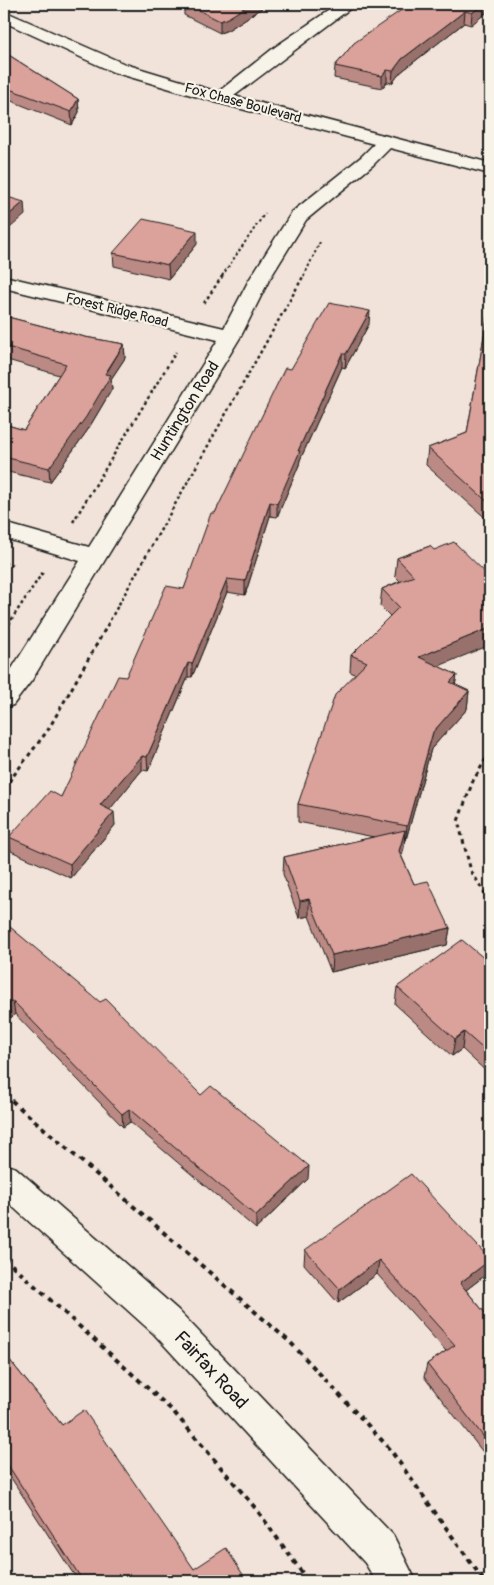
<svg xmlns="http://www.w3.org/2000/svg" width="494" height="1585" font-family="Pangolin,sans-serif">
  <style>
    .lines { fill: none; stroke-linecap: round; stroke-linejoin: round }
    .street-casing { stroke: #1c1c1c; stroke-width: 3 }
    .path-far3 { stroke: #1c1c1c; stroke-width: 2; stroke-dasharray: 2.5 2.5; stroke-linecap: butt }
    .path-far2 { stroke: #1c1c1c; stroke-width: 2.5; stroke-dasharray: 3 3; stroke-linecap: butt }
    .path-far1 { stroke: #1c1c1c; stroke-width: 3; stroke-dasharray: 4 4; stroke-linecap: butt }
    .path { stroke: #1c1c1c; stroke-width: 4; stroke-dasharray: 5 5; stroke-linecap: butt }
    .street { fill: #f7f3e8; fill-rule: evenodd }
    .wall { fill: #bc8a85; stroke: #1c1c1c }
    .shaded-wall { fill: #99716c; stroke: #1c1c1c }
    .building { fill: #dba19b; stroke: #1c1c1c }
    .labels { text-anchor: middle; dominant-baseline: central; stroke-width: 4.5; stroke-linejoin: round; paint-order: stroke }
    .far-street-label { font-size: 14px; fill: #1c1c1c; stroke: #f7f3e8 }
    .street-label { font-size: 16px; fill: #1c1c1c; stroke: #f7f3e8 }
    .near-street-label { font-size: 19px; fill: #1c1c1c; stroke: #f7f3e8 }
  </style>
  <rect width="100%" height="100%" fill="#f1e3d9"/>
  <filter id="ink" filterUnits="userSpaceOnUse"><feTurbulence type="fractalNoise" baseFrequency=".02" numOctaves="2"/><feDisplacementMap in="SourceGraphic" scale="10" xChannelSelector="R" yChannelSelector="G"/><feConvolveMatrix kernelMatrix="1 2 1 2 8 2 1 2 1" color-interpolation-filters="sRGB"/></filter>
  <g filter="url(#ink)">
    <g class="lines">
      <!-- street casing -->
      <g class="street-casing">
        <path id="street" d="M338,4H356L234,96L490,163V174L390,148L373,165L306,220L269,280L241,336L32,680L13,705L4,708V681L80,561L4,538V523L89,547L218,340L4,288V276L224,328L249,280L292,212L361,157L374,144L215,102L113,72L4,22V11L125,64L218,92L275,47Z
          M4,1164L16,1168L178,1310L393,1535L416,1581H376L365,1563L154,1334L4,1199Z"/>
      </g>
      <!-- path-far3 -->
      <path class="path-far3" d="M377,9L384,4
        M222,276L265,213
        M304,276L320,242"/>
      <!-- path-far2 -->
      <path class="path-far2" d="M204,303L223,275
        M73,522L176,352
        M4,563L13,565
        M11,620L43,572
        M110,620L304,275"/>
      <!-- path-far1 -->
      <path class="path-far1" d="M4,632L12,619
        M490,752L473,781L458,821L471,871L490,901
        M4,788L48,730L111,619"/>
      <!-- path -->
      <path class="path" d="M4,1094L291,1343L389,1448L484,1581
        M4,1258L173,1411L257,1510L308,1581"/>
      <!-- street -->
      <use href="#street" class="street"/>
    </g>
    <!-- wall -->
    <path class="wall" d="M184,4H268L228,30L220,33L184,15Z
      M490,4L471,25L464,23L401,72L392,83L387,82L382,88L334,78L335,66L354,43Z
      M4,52L78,99L79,112L72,125L4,98Z
      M197,244L169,279L114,266L113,253Z
      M490,302V522L426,465L428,448L467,433Z
      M4,316L85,337L124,344L125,358L111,379L112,389L87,431L50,482L4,471V424L24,430L59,375L4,359Z
      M369,324L345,368L342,367L300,460L299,465L277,517L270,516L245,595L227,592L192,677H188L148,771L142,770L109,810L115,825L71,878L11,851L9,837L61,797L126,677L184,589L215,513L291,369Z
      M430,546L438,666L457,675L455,685L469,691L467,709L431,749L405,843H404L401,855L414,884L450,928L447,945L331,972L309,916L299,918L283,874L284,857L374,837L298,822V804L355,674L350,672L351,655L390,616L380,606L382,589L400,581L395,576L397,558Z
      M4,922L201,1095L308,1179L256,1229L130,1122L123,1127L15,1014L11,1018L4,1011Z
      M490,955V1075L462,1049L452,1056L395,1004L397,987L485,959Z
      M305,1250L488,1273L466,1290L490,1319V1461L424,1377L427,1364L446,1351L377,1274L338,1303L304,1264Z
      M4,1353L62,1425L194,1569L247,1581H78L4,1467Z"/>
    <!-- shaded-wall -->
    <path class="shaded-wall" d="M250,4H268L228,30L220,33V21Z
      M484,4H490V10L471,25L472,13Z
      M465,11L464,23L401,72L392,83L393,71L402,59Z
      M387,70V82L382,88V76Z
      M78,99L79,112L72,125L71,112Z
      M24,202L25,215L4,233V219Z
      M197,231V244L169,279L168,265Z
      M370,311L369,324L345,368L346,354Z
      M124,344L125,358L111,379L112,389L87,431L50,482L49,468Z
      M342,354V367L300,460L299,465L277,517V504L298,451Z
      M270,502V516L245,595V581Z
      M227,579V592L192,677V664Z
      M490,628V645L417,675L419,657Z
      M188,663V677L148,771L147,757Z
      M457,675L454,692L450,682Z
      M469,691L467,709L431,749L405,843L407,826L433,732Z
      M142,756V770L102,819L100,805Z
      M114,812L115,825L71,878L70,864Z
      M405,830L404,848L398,868L399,851Z
      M309,899V916L299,918L300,901Z
      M450,928L447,945L331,972L332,955Z
      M13,1001L15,1014L11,1018L9,1004Z
      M464,1032L462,1049L452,1056L455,1039Z
      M129,1109L130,1122L123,1127L122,1114Z
      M309,1166L308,1179L256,1229V1216Z
      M379,1260L377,1274L338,1303L340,1289Z
      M490,1260L488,1273L457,1297L460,1283Z"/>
    <!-- building -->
    <path class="building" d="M186,4H250L228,18L220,21Z
      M410,4H484L472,13L465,11L402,59L393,71L387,70L382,76L335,66L354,43Z
      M4,52L78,99L71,112L4,87Z
      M4,196L24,202L4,219Z
      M143,219L197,231L168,265L113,253Z
      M490,302V504L428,448L467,433Z
      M329,303L370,311L346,354H342L298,451H300L277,504L270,502L245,581L227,579L192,664L188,663L147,757L142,756L100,805L114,812L70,864L9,837L50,791L61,797L118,676L126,677L166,586L184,589L211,513H215L285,368L291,369Z
      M4,316L85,337L124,344L105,374L111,375L86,417L49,468L4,457V424L24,430L66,364L4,346Z
      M454,542L490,577V628L419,657L457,675L450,682L469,691L433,732L407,826L298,804L335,695L367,662L351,655L399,607L382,589L414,576L397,558L430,546L434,550Z
      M405,830L399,851L414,884L428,881L450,928L332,955L309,899L300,901L284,857Z
      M4,922L100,1002L106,999L201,1095L211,1086L309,1166L256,1216L129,1109L122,1114L13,1001L9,1004L4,1000Z
      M462,940L485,959L490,955V1055L464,1032L455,1039L397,987Z
      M411,1174L490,1259V1260L460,1283L490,1319V1445L427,1364L455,1345L379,1260L340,1289L305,1250Z
      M4,1353L62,1425L84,1410L194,1569L226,1548L247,1581H83L4,1459Z"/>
  </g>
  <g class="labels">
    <!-- far-street labels -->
    <g class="far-street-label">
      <text transform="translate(243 103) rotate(15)">Fox Chase Boulevard</text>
      <text transform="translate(117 310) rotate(14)">Forest Ridge Road</text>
    </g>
    <!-- street labels -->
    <g class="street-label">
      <text transform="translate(185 411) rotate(-58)">Huntington Road</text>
    </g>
    <!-- near-street labels -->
    <g class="near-street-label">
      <text transform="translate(211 1370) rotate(47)">Fairfax Road</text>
    </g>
  </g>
  <!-- margin -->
  <rect width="494" height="1585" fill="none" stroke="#f7f3e8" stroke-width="20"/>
  <rect x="10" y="10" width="474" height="1565" fill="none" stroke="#1c1c1c" stroke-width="2" filter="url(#ink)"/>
</svg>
